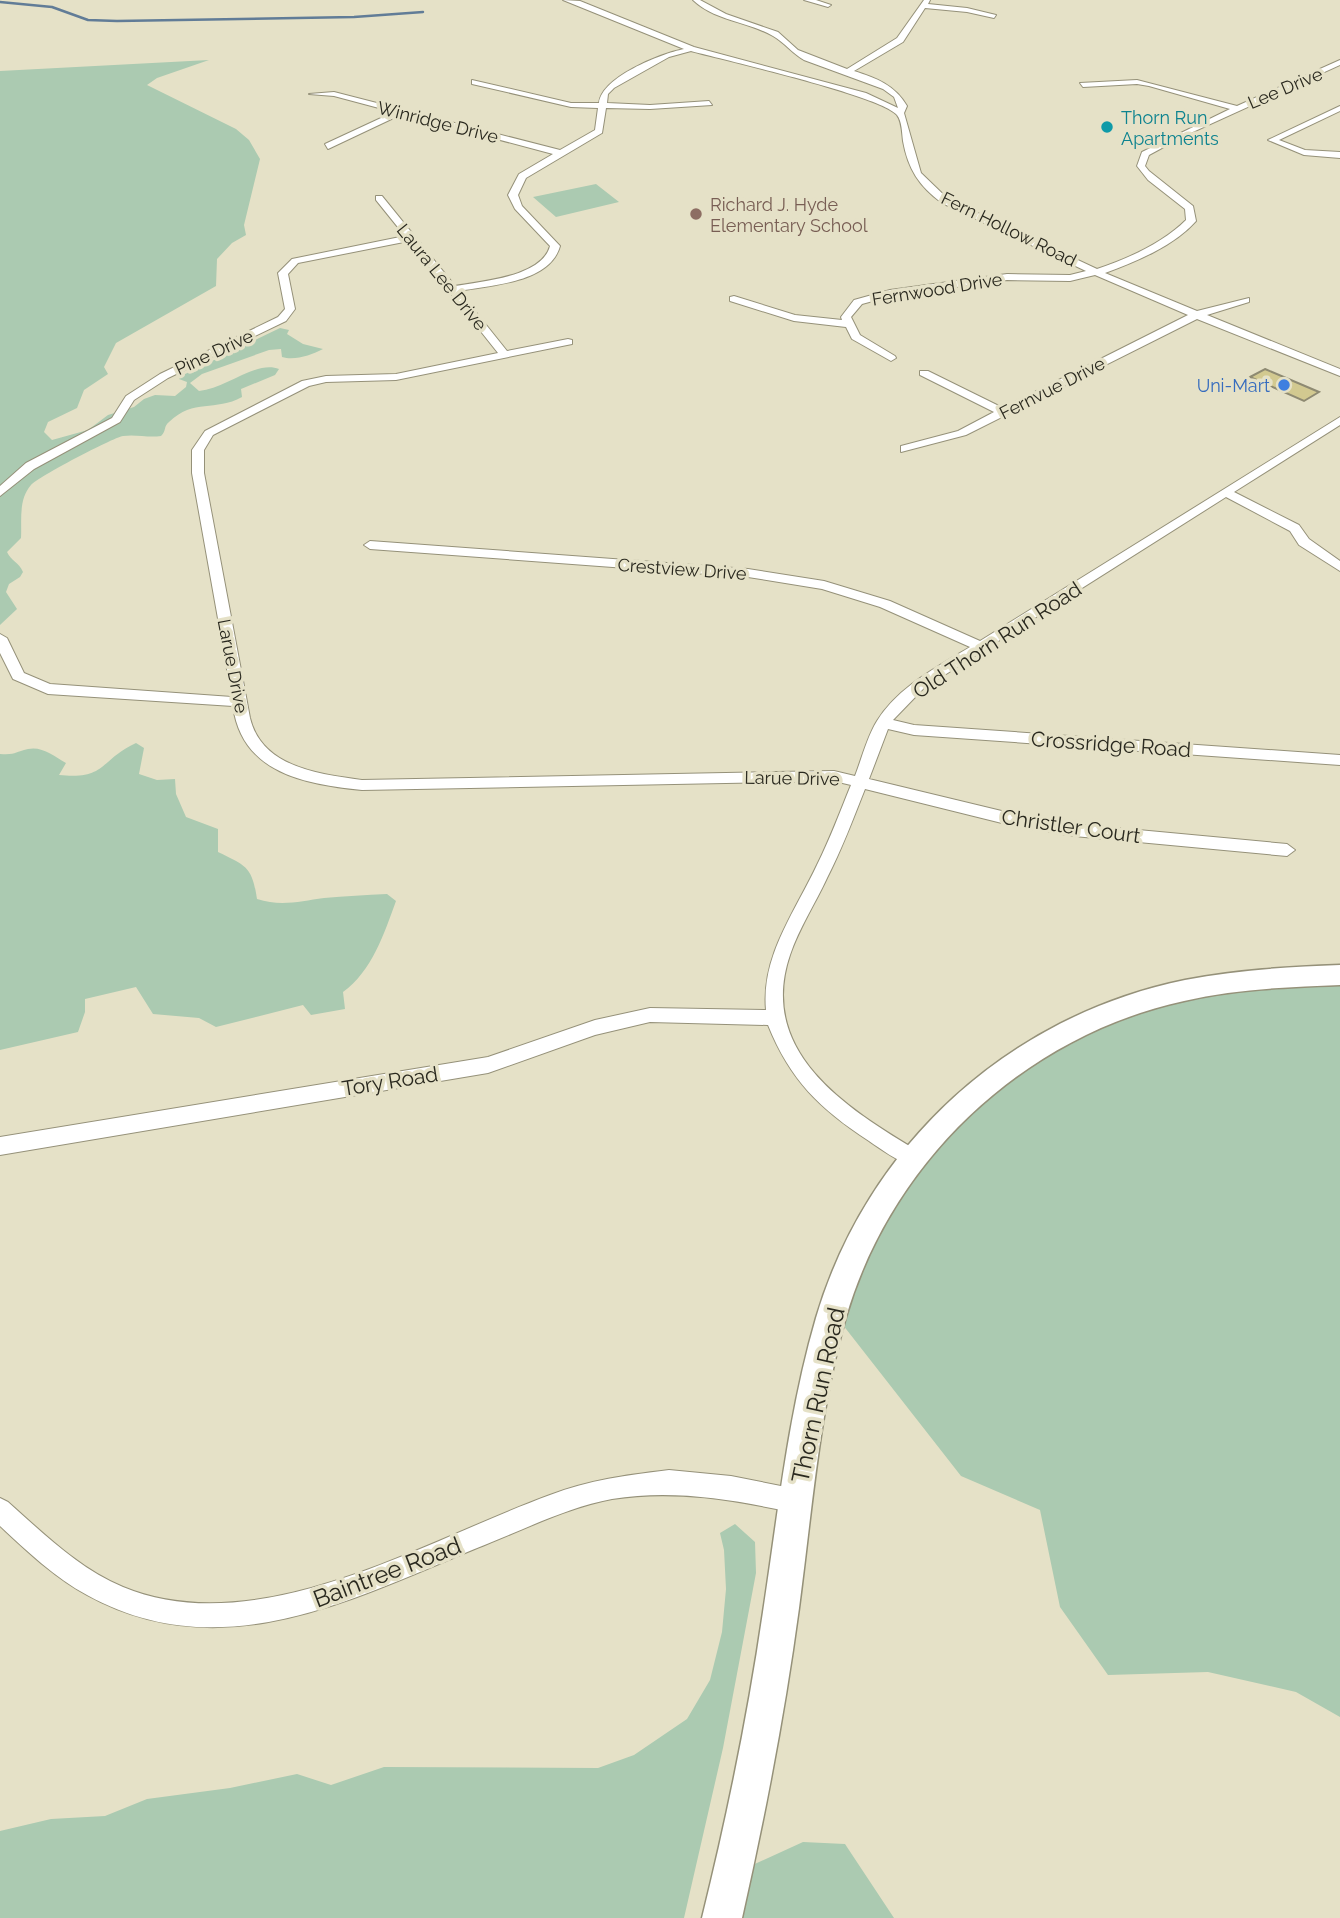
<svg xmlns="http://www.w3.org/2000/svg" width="1340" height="1918" font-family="Raleway,sans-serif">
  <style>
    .green { fill: #abcab1 }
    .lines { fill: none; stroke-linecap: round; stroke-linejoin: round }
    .stream { stroke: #617c97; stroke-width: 2.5 }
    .building { fill: #d2c990; stroke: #8e8a72; stroke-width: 2 }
    .street-casing { stroke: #959179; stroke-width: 2 }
    .secondary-casing { stroke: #959179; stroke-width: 3 }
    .street { fill: #fff; fill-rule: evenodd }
    .secondary { fill: #fff; fill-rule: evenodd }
    .culture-dot { fill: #0f9aa8; stroke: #e5e1c7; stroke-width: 2.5 }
    .education-dot { fill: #8d6e63; stroke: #e5e1c7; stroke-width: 2.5 }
    .shop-dot { fill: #3f7fe0; stroke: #e5e1c7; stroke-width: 2.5 }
    .labels { text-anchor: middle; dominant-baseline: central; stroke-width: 7; stroke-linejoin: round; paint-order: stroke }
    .far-street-label { font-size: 18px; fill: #2a291f; stroke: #e5e1c7 }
    .far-culture-label { font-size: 18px; fill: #0d838f; stroke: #e5e1c7; text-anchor: start }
    .far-education-label { font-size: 18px; fill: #785e54; stroke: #e5e1c7; text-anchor: start }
    .far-shop-label { font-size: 18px; fill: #366cbe; stroke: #e5e1c7; text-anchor: end }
    .street-label { font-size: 21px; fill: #2a291f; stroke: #e5e1c7 }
    .near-street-label { font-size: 24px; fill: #2a291f; stroke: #e5e1c7 }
  </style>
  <rect width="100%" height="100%" fill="#e5e1c7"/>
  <!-- green -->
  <path class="green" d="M209,60L157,78L147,85L236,129L249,140L260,159L244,225L246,235L232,243L217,259L216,286L116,343L104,367L108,374L84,390L77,408L48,422L44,432L52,440L88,430L108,415L134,407L144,399L155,395L175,396L186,387L187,382L179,379L181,376L280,328L289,330L287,334L303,344L323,349C311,355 295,361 282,357L281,349L269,350L202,374L190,383L199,391C226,389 256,360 279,369L275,375L241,389L242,397C215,412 194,398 169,422C163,427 167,430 161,436C148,438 136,434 123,436C112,438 38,477 31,485C18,500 22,521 21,538L7,552C11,561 19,562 23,572L20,577L9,584L6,592L17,609L0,625V71Z
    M596,184L619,202L556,217L533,197Z
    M136,743L144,748L139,774L157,780L175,779L176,794L186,817L218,829V852C247,866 252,867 257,899C281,907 301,901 324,898C345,896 366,895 387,894L396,901C384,934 372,971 343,992L345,1009L311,1015L303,1005L216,1027L199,1018L153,1014L136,987L85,999V1012L78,1032L0,1050V754C17,755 14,752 28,749C42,746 54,756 66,763L59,775C107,780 99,760 136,743Z
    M1340,975V1717L1296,1692L1208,1672L1108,1675L1060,1607L1040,1510L961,1476L832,1311L842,1284L959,1106L1128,1006Z
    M735,1524L755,1542L756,1573L723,1748L684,1918H0V1831L51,1819L105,1816L147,1799L230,1788L297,1774L331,1785L384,1767L598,1768L634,1755L687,1719L710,1680L722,1632L726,1589L724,1550L720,1533Z
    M803,1842L845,1844L894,1918H722L733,1874Z"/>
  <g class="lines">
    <!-- stream -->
    <path class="stream" d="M0,2L52,7L88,20L117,21L354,17L423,12"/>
  </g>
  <!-- building -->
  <path class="building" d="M1265,369L1319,392L1304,401L1250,377Z"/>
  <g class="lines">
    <!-- street casing -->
    <g class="street-casing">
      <path id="street" d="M563,0L580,1L694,47L866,93L898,108L894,97L883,89L804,60C792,53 785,43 773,36C747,21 715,21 693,0H700L726,14L778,32L798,50L847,69L897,38L924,0H930L928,4L967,8L996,15L994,18L967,12L925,8L903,42L854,71C876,78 895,85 907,106L904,113L921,173L948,199L1097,269C1127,259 1163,243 1186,220L1185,209L1148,180L1137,166L1142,152L1230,109L1149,86L1137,84L1083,87L1080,83L1137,80L1237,106L1340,60V65L1184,136L1149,155L1145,166L1149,171L1193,206L1196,221C1174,246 1135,262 1105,273L1197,311L1249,298V302L1207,315L1340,369V376L1197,319L966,435L901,452V446L958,431L994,412L920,375V371H928L1003,408L1188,315L1095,275L1070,281L1007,280L891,296L862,304L851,317L860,335L895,356L896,358L891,361L852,339L846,327L794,321L730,301V297L734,296L795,315L842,320L841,317L854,300L890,290L1007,274L1070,275L1086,271L942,203C919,186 908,169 903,141C902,133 902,121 897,115C882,96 724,60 691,51L669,57L614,88L608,94L607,103L650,105L709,101L712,105L650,109L606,108L602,133L526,178L518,195L522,206L560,246C550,283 491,285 459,291L507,351L568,339L572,340V344L396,380L326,382L309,386L213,435L204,450V473L250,718C262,768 320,774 362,780L834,771L855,776C862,758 867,737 877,721C898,687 937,667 970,647L880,607L822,589L748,577L370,549L364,545L370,541L748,569L824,581L890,601L980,641L1340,417V425L1234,492L1299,525L1309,539L1340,561V571L1299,545L1290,531L1226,497L924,688L893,720L914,725L1340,755V765L914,735L888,729L869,779L1014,814L1074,824L1287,844L1295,850L1287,856L1074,836L1014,826L865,789C853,819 842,849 827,878C815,904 799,928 790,955C757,1052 846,1108 918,1151L921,1157L918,1163L911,1166C896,1160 882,1150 869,1141C820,1109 790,1080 768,1025L650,1022L595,1035L488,1073L0,1155V1137L488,1057L595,1020L650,1008L766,1010C761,956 795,912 817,865C830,839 840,812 851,785L834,781L362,790C306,784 242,774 233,706L48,694L13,679L0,653V634L7,638L24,673L50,684L232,697L192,473V450L205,431L302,381L326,376L396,374L498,353L409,241L298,263L288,274L295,309L286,321L168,378L134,400L120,422L34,469L0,496V486L26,463L112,418L126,396L160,374L278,317L285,309L278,273L292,259L405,236L376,200V196H382L455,286C482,281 542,277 550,246L515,209L508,195L519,174L553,154L402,114L328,149L325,144L394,112L334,96L309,94L334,92L560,150L595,130L598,108L571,107L472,84V80L571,103H599C602,77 660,54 684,49Z
        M804,0H816L831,5L828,7Z
        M1340,106V111L1279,140L1305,150L1340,152V158L1304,155L1268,140Z
        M669,1470L731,1476L796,1489L804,1493L808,1501L804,1509L796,1513C734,1500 675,1489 612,1499C569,1507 527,1528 487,1544C358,1596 224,1671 87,1595C55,1578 27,1551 0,1526V1498L8,1502C43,1533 79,1569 123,1587C258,1643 424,1541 550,1495C589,1480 627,1475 669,1470Z"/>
    </g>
    <!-- secondary casing -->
    <g class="secondary-casing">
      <path id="secondary" d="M1340,965V985C1288,987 1235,989 1184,1001C1024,1036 892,1160 846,1317C819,1411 812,1511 799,1608C785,1712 765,1816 742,1918H702C727,1817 748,1715 763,1612C778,1514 788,1414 816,1318C867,1145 1009,1016 1185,980C1236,970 1288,967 1340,965Z"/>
    </g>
    <!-- street -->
    <use href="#street" class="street"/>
    <!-- secondary -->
    <use href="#secondary" class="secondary"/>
  </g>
  <!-- markers -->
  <circle class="culture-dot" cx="1107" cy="127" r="7"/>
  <circle class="education-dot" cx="696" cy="214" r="7"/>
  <circle class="shop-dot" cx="1284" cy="385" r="7"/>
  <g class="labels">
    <!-- far-street labels -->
    <g class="far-street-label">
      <text transform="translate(1285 88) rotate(-23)">Lee Drive</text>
      <text transform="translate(438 122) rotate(14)">Winridge Drive</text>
      <text transform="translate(1009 229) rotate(26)">Fern Hollow Road</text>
      <text transform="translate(442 277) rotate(51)">Laura Lee Drive</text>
      <text transform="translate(937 289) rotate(-9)">Fernwood Drive</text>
      <text transform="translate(214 352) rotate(-25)">Pine Drive</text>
      <text transform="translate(1052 388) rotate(-27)">Fernvue Drive</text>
      <text transform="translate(682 569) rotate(4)">Crestview Drive</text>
      <text transform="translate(233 666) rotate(79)">Larue Drive</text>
      <text transform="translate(792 778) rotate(1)">Larue Drive</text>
    </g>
    <!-- far-culture labels -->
    <g class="far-culture-label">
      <text x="1121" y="117">Thorn Run<tspan x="1121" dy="21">Apartments</tspan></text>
    </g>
    <!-- far-education labels -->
    <g class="far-education-label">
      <text x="710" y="204">Richard J. Hyde<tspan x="710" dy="21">Elementary School</tspan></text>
    </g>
    <!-- far-shop labels -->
    <g class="far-shop-label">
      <text x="1270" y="385">Uni-Mart</text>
    </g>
    <!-- street labels -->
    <g class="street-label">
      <text transform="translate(997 640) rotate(-33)">Old Thorn Run Road</text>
      <text transform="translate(1111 744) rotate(4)">Crossridge Road</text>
      <text transform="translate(1071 826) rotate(8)">Christler Court</text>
      <text transform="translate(390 1081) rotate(-9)">Tory Road</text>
    </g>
    <!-- near-street labels -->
    <g class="near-street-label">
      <text transform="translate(818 1395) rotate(-78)">Thorn Run Road</text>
      <text transform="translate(387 1572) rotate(-21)">Baintree Road</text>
    </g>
  </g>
</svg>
